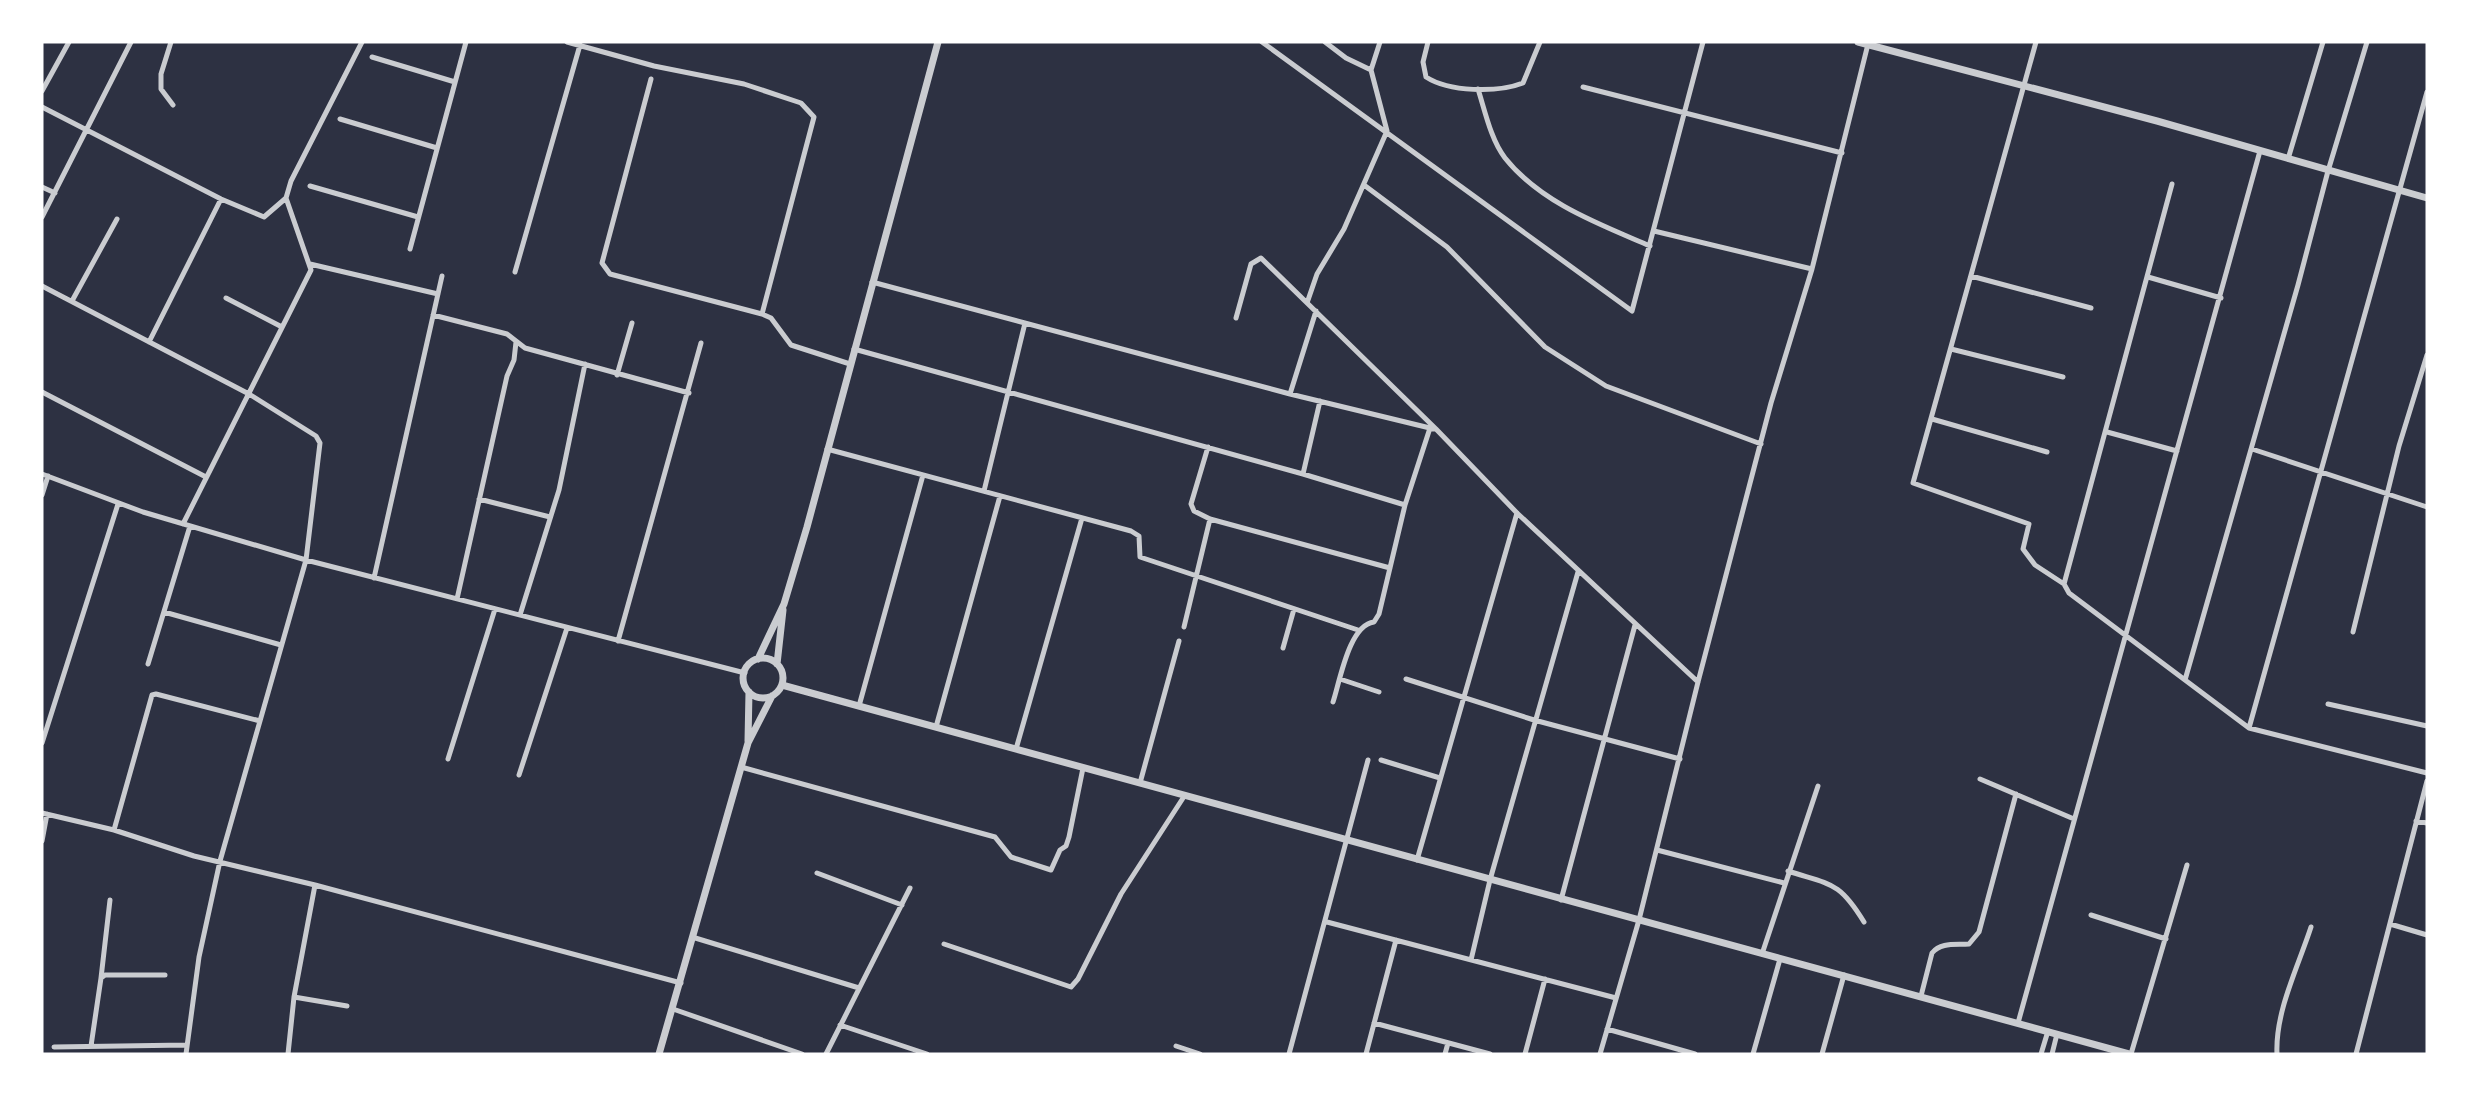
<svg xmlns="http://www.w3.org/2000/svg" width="2469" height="1096" font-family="'IBM Plex Serif',serif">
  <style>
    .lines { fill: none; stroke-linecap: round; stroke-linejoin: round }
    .minor { stroke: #caccd0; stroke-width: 5 }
    .tertiary { stroke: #caccd0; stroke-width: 7 }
  </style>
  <rect width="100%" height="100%" fill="#2d3142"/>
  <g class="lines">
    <!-- minor -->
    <path class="minor" d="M171,42L161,74V89L173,105
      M567,42L654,66L744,84L801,103L814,117L762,314
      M1262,42L1632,311L1703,42
      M1325,42L1346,58L1371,70
      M1428,42L1423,62L1426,77C1449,92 1497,93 1523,83L1540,42
      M2036,42L1913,483L2029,524L2023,549L2035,565L2064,584L2069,593L2249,728L2427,773
      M372,57L455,82
      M651,79L602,263L610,274L762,314L771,318L791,345L850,364
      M1583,87L1842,153
      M1478,89C1485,111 1491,140 1505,158C1541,203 1599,224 1650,246
      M42,91L69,42
      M42,107L221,199L264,217L286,198L291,181L362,42
      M340,119L437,148
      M2288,159L2323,42
      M1364,185L1447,247L1545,347L1606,386L1761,444
      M310,186L418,217
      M42,187L55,193
      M42,217L131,42
      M1654,231L1812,269
      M410,249L466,42
      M310,264L438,294
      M515,272L580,45
      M1971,276L2091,308
      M2148,277L2221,298
      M872,282L1290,394L1434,429
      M42,286L249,394L316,436L320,443L306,560L220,861L199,957L186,1054
      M226,298L282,327
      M72,301L117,219
      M1307,303L1317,274L1344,229L1387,131L1371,70L1380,42
      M433,315L507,334L525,348L689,393
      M1236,318L1251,264L1261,258L1436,429L1517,513L1698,682
      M149,342L221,199
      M854,349L1303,474L1405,505
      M1951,349L2063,377
      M617,375L632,323
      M42,392L206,477
      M1290,394L1316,311
      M1932,419L2047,452
      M2107,432L2177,451
      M1208,447L1191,504L1194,511L1210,519L1390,568
      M827,449L1131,531L1139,536L1140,557L1358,630
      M2252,449L2427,507
      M42,474L143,512L306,560L745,673
      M1303,474L1320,401
      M984,491L1025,323
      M42,495L48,476
      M479,499L550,517
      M183,524L311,270L286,198
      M374,578L442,276
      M2064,584L2172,184
      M457,599L507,376L514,360L516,342
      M164,612L281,645
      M520,615L559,490L585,364
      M1184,627L1210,519
      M2353,632L2399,446L2427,355
      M618,641L701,343
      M1283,648L1294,609
      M148,664L190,526
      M1340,679L1379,692
      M1406,679L1534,720L1680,759
      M2185,680L2298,285L2328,171L2367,42
      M1333,702C1340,681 1349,625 1374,622L1379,614L1405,505L1430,428
      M2328,704L2427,726
      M859,706L923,475
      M936,727L1000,496
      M2249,728L2427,92
      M42,743L118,504
      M1016,749L1082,518
      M448,759L495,609
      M1381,760L1440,778
      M741,767L995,837L1011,857L1051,870L1060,850L1066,846L1069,837L1083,768
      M519,775L567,628
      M1980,779L2074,819
      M1140,783L1179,641
      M42,813L114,830L194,856L315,885L681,983
      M2416,821L2427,823
      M114,830L152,695L156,694L260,721
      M42,841L47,814
      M1657,850L1784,883
      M1417,860L1517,513
      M1788,871C1831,885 1839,881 1864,922
      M817,873L902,905
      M1561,900L1635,625
      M2091,915L2166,939
      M1327,922L1616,998
      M2390,924L2427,935
      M692,937L859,988
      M944,944L1071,987L1078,979L1121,894L1185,795
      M1762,954L1818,786
      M1471,960L1490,880L1578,572
      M101,978L110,900
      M1921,996L1932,953C1941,942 1955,945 1969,944L1979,932L2016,794
      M294,997L347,1006
      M673,1009L802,1054
      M1374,1023L1490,1054
      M2018,1023L2260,151
      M840,1025L927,1054
      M1607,1029L1695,1054
      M91,1046L101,978L105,975H165
      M1176,1046L1200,1054
      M54,1047L186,1045
      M288,1054L294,997L315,885
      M826,1054L910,888
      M1289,1054L1368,760
      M1366,1054L1396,940
      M1445,1054L1448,1043
      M1525,1054L1545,979
      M1600,1054L1639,920L1698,682L1771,403L1812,269L1868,44
      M1753,1054L1780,959
      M1822,1054L1844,975
      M2041,1054L2048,1031
      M2052,1054L2057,1034
      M2131,1054L2187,865
      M2277,1054C2275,1012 2298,967 2311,927
      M2356,1054L2427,781"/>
    <!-- tertiary -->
    <path class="tertiary" d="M1858,42L2157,121L2427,198
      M743 678a20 20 0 1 1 40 0a20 20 0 1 1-40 0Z
      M758,659L784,604L807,527L938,42
      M777,664L783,610
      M782,685L2129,1054
      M748,741L749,692
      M659,1054L748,743L772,696"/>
  </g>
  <!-- border -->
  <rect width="2469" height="1096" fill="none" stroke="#ffffff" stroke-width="87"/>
</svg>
